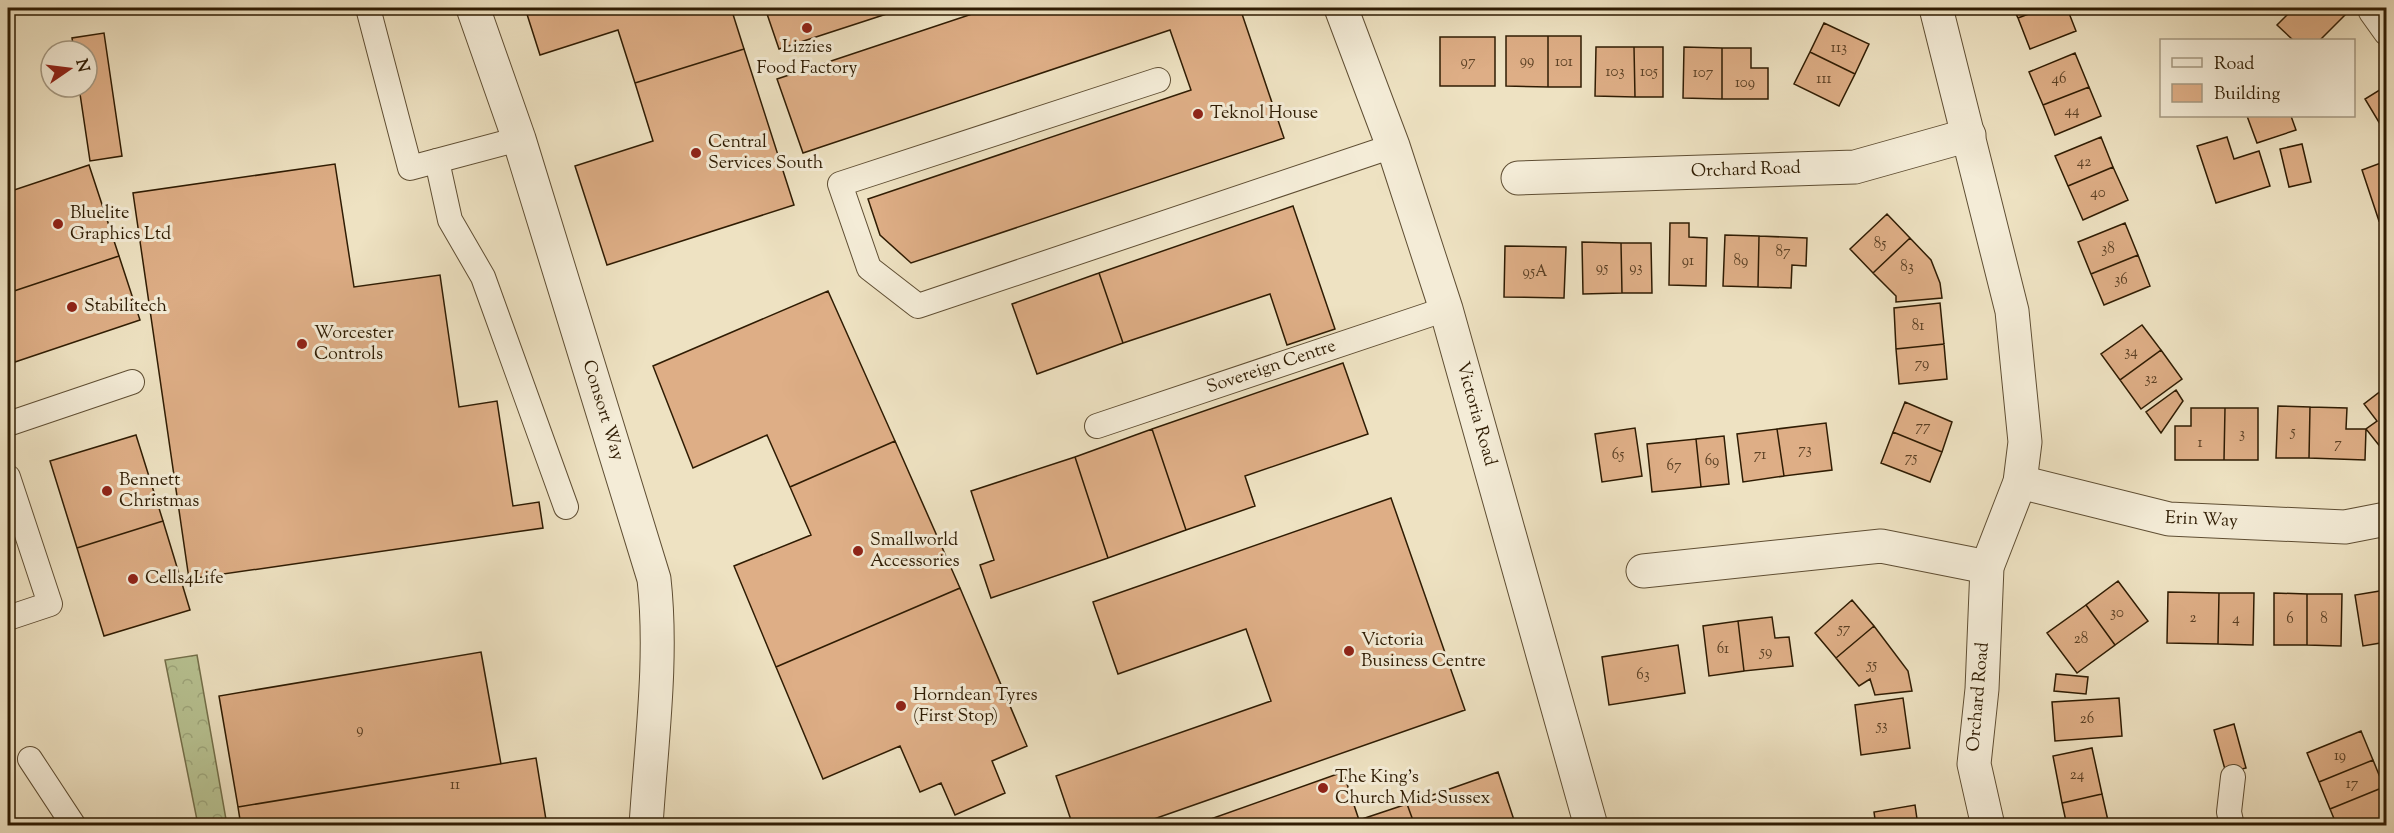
<svg xmlns="http://www.w3.org/2000/svg" width="2394" height="833" font-family="'Sorts Mill Goudy',serif">
  <style>
    .forest { fill: url(#forest-crowns); stroke: #74704b; stroke-width: 1.5 }
    .building { fill: #deae86; stroke: #2f1c03; stroke-width: 1.5 }
    .lines { fill: none; stroke-linecap: round; stroke-linejoin: round }
    .lane-casing { stroke: #5f4e33; stroke-width: 26 }
    .street-casing { stroke: #5f4e33; stroke-width: 35 }
    .lane { stroke: #f4ecd7; stroke-width: 24 }
    .street { stroke: #f4ecd7; stroke-width: 33 }
    .poi-dot { fill: #8f2418; stroke: #f4ecd7; stroke-width: 2 }
    .labels { text-anchor: middle; dominant-baseline: central; stroke-width: 6; stroke-linejoin: round; paint-order: stroke }
    .number-label { font-size: 15px; fill: #5b4024 }
    .poi-label { font-size: 18px; fill: #2f1c03; stroke: #f4ecd7; text-anchor: start }
    .street-label { font-size: 18px; fill: #2f1c03; stroke: #f4ecd7 }
  </style>
  <defs>
    <pattern id="forest-crowns" width="20" height="18" patternUnits="userSpaceOnUse" patternTransform="scale(1.5)"><rect width="20" height="18" fill="#b8c393"/><path d="M2 6a3 3 0 1 1 6 0M12 15a3 3 0 1 1 6 0" fill="none" stroke="#9ea77d"/></pattern>
  </defs>
  <rect width="100%" height="100%" fill="#eee2c2"/>
  <filter id="stains"><feTurbulence type="fractalNoise" baseFrequency=".00333" numOctaves="4"/><feColorMatrix values="0 0 0 0 .2 0 0 0 0 .09 0 0 0 0 .02 0 0 0 .5 -.17"/></filter>
  <radialGradient id="worn" r=".72"><stop offset=".6" stop-color="#630" stop-opacity="0"/><stop offset="1" stop-color="#630" stop-opacity=".3"/></radialGradient>
  <!-- forest -->
  <path class="forest" d="M197,655L227,825H198L165,660Z"/>
  <!-- building -->
  <path class="building" d="M525,8H731L744,49L635,83L618,30L540,55Z
    M765,8H905L779,49Z
    M990,8H1240L1284,138L911,263L880,235L868,199L1191,90L1170,30L803,153L777,79Z
    M2013,8H2045L2018,18Z
    M2045,8H2067L2076,31L2030,49L2018,18Z
    M2294,8H2352L2320,40H2293L2277,25Z
    M1824,23L1869,44L1855,74L1810,52Z
    M104,33L122,156L90,161L79,87H87V51H74L72,38Z
    M1506,36H1548V87L1506,86Z
    M1548,36H1581V87H1548Z
    M1440,37H1495V86H1440Z
    M1596,47H1634L1635,97L1595,96Z
    M1634,47H1663V97H1635Z
    M1684,47L1722,48V99L1683,98Z
    M1722,48H1751V68H1768V99H1722Z
    M744,49L794,205L607,265L575,166L653,141L635,83Z
    M1810,52L1855,74L1839,106L1794,84Z
    M2075,53L2089,87L2043,105L2029,72Z
    M2386,86V127L2383,129L2365,99Z
    M2089,87L2101,116L2055,135L2043,105Z
    M2247,116H2291L2296,130L2257,143Z
    M2101,137L2113,167L2068,186L2055,156Z
    M2227,137L2234,159L2259,151L2270,186L2216,203L2197,146Z
    M2302,144L2311,182L2289,187L2280,149Z
    M2386,161V219L2379,221L2362,170Z
    M335,164L354,287L440,275L459,407L497,401L513,506L539,502L543,528L189,579L133,193Z
    M89,165L119,256L8,293V192Z
    M2113,167L2128,200L2083,220L2068,186Z
    M1293,206L1335,329L1287,345L1270,294L1123,343L1099,273Z
    M1887,214L1910,238L1873,273L1850,249Z
    M1670,223H1689V237L1707,238L1706,286L1669,285Z
    M2125,223L2138,255L2091,274L2078,242Z
    M1725,235L1759,236L1758,287L1723,286Z
    M1759,236L1807,238L1806,266L1792,265L1791,288L1758,287Z
    M1910,238L1931,260L1940,283L1942,298L1896,302V296L1873,273Z
    M1582,242L1621,243L1622,293L1583,294Z
    M1621,243H1651L1652,293H1622Z
    M1505,246L1566,247L1564,298L1504,297Z
    M2138,255L2150,286L2104,305L2091,274Z
    M119,256L140,320L15,362L8,340V293Z
    M1099,273L1123,343L1037,374L1012,304Z
    M828,291L895,441L790,487L767,435L693,468L653,366Z
    M1940,303L1944,344L1896,349L1894,308Z
    M2142,325L2161,350L2120,380L2101,354Z
    M1944,344L1947,379L1899,384L1896,349Z
    M2161,350L2182,379L2141,409L2120,380Z
    M1343,363L1368,434L1245,476L1255,506L1186,530L1152,429Z
    M2386,387V454L2366,429L2377,421L2364,404Z
    M2176,390L2183,401L2161,433L2146,412Z
    M1905,402L1952,422L1942,452L1893,432Z
    M2278,406L2310,407L2309,458H2276Z
    M2310,407L2347,408L2346,429H2366L2365,460L2309,458Z
    M2191,408H2225L2224,460H2175V426H2191Z
    M2225,408H2258V460H2224Z
    M1826,423L1832,470L1784,476L1777,429Z
    M1635,428L1642,476L1602,482L1595,434Z
    M1152,429L1186,530L1108,558L1075,457Z
    M1777,429L1784,476L1743,482L1737,434Z
    M1893,432L1942,452L1930,482L1881,463Z
    M136,435L163,521L77,548L50,461Z
    M1724,436L1729,484L1701,487L1696,439Z
    M1696,439L1701,487L1652,492L1647,444Z
    M895,441L960,588L776,667L734,566L811,535L790,487Z
    M1075,457L1108,558L991,598L980,565L994,560L971,491Z
    M1391,498L1465,710L1134,826H1073L1056,776L1271,701L1246,629L1118,674L1093,602Z
    M163,521L190,610L104,636L77,548Z
    M2118,581L2148,621L2115,645L2086,605Z
    M960,588L1027,746L992,761L1005,793L955,815L941,783L920,792L900,746L823,779L776,667Z
    M2386,590V642L2363,646L2355,595Z
    M2168,592L2219,593L2218,644L2167,643Z
    M2219,593H2254L2253,645L2218,644Z
    M2274,593L2307,594V645H2274Z
    M2307,594H2342L2341,646L2307,645Z
    M1852,600L1874,626L1836,658L1815,633Z
    M2086,605L2115,645L2077,673L2047,633Z
    M1772,617L1775,638L1789,637L1793,666L1744,671L1738,621Z
    M1738,621L1744,671L1709,676L1703,626Z
    M1874,626L1908,671L1912,691L1875,695L1870,679L1859,686L1836,658Z
    M1678,645L1685,693L1609,705L1602,657Z
    M481,652L501,764L238,807L219,696Z
    M2056,674L2088,677L2086,694L2054,691Z
    M1903,698L1910,748L1861,755L1855,705Z
    M2119,698L2122,736L2055,741L2052,702Z
    M2234,724L2246,768L2226,773L2214,730Z
    M2361,731L2373,760L2319,782L2307,753Z
    M2092,748L2102,794L2062,803L2053,756Z
    M536,758L547,826H241L238,807Z
    M2373,760L2384,787L2330,809L2319,782Z
    M1343,772L1359,820L1407,804L1415,826H1191Z
    M1498,772L1516,826H1415L1407,804Z
    M2384,787L2386,793V820L2373,826H2337L2330,809Z
    M2102,794L2109,825L2067,826L2062,803Z
    M1915,805L1918,826H1876L1874,812Z"/>
  <g class="lines">
    <!-- lane casing -->
    <g class="lane-casing">
      <g id="lane">
        <path d="M368,8L410,168L519,139"/>
        <path d="M2371,12L2386,33"/>
        <path d="M1158,80L840,184L869,268L918,306L1393,146"/>
        <path d="M437,161L450,220L483,277L566,507"/>
        <path d="M8,424L132,382"/>
        <path id="s1" d="M1097,426L1446,309"/>
        <path d="M8,477L50,604L8,618"/>
        <path d="M30,759L74,826"/>
        <path d="M2232,826L2229,812L2233,777"/>
      </g>
    </g>
    <!-- street casing -->
    <g class="street-casing">
      <g id="street">
        <path id="s2" d="M473,8L519,139L654,579C663,659 651,745 646,826"/>
        <path id="s3" d="M1341,8L1393,146L1446,309L1591,826"/>
        <path d="M1936,8L2012,311L2025,442L2020,482L1987,567L1982,689L1974,764L1988,826"/>
        <path id="s4" d="M1518,178L1855,167L1969,135"/>
        <path id="s5" d="M2020,482L2169,519L2345,527L2386,519"/>
        <path d="M1643,571L1881,546L1987,567"/>
      </g>
    </g>
    <!-- lane -->
    <use href="#lane" class="lane"/>
    <!-- street -->
    <use href="#street" class="street"/>
  </g>
  <!-- markers -->
  <g class="poi-dot">
    <circle cx="807" cy="28" r="6"/>
    <circle cx="1198" cy="114" r="6"/>
    <circle cx="696" cy="153" r="6"/>
    <circle cx="58" cy="224" r="6"/>
    <circle cx="72" cy="307" r="6"/>
    <circle cx="302" cy="344" r="6"/>
    <circle cx="107" cy="491" r="6"/>
    <circle cx="858" cy="551" r="6"/>
    <circle cx="133" cy="579" r="6"/>
    <circle cx="1349" cy="651" r="6"/>
    <circle cx="901" cy="706" r="6"/>
    <circle cx="1323" cy="788" r="6"/>
  </g>
  <g class="labels">
    <!-- number labels -->
    <g class="number-label">
      <text x="1839" y="48">113</text>
      <text x="1527" y="61">99</text>
      <text x="1468" y="62">97</text>
      <text x="1564" y="62">101</text>
      <text x="1615" y="72">103</text>
      <text x="1649" y="72">105</text>
      <text x="1703" y="73">107</text>
      <text x="1824" y="79">111</text>
      <text x="2059" y="79">46</text>
      <text x="1745" y="83">109</text>
      <text x="2072" y="111">44</text>
      <text x="2084" y="162">42</text>
      <text x="2098" y="193">40</text>
      <text x="1880" y="244">85</text>
      <text x="2108" y="249">38</text>
      <text x="1783" y="252">87</text>
      <text x="1688" y="261">91</text>
      <text x="1741" y="261">89</text>
      <text x="1907" y="267">83</text>
      <text x="1602" y="268">95</text>
      <text x="1636" y="268">93</text>
      <text x="1535" y="272">95A</text>
      <text x="2121" y="280">36</text>
      <text x="1918" y="326">81</text>
      <text x="2131" y="352">34</text>
      <text x="1922" y="364">79</text>
      <text x="2151" y="379">32</text>
      <text x="1923" y="427">77</text>
      <text x="2293" y="432">5</text>
      <text x="2242" y="434">3</text>
      <text x="2200" y="443">1</text>
      <text x="2338" y="444">7</text>
      <text x="1805" y="450">73</text>
      <text x="1618" y="455">65</text>
      <text x="1760" y="455">71</text>
      <text x="1911" y="458">75</text>
      <text x="1712" y="461">69</text>
      <text x="1674" y="466">67</text>
      <text x="2117" y="613">30</text>
      <text x="2193" y="618">2</text>
      <text x="2236" y="619">4</text>
      <text x="2290" y="619">6</text>
      <text x="2324" y="619">8</text>
      <text x="1844" y="629">57</text>
      <text x="2081" y="639">28</text>
      <text x="1723" y="649">61</text>
      <text x="1766" y="652">59</text>
      <text x="1872" y="665">55</text>
      <text x="1643" y="675">63</text>
      <text x="2087" y="719">26</text>
      <text x="1882" y="726">53</text>
      <text x="360" y="730">9</text>
      <text x="2340" y="756">19</text>
      <text x="2077" y="775">24</text>
      <text x="2352" y="784">17</text>
      <text x="455" y="785">11</text>
    </g>
    <!-- poi labels -->
    <g class="poi-label">
      <text x="807" y="48" text-anchor="middle">Lizzies<tspan x="807" dy="21">Food Factory</tspan></text>
      <text x="1210" y="114">Teknol House</text>
      <text x="708" y="143">Central<tspan x="708" dy="21">Services South</tspan></text>
      <text x="70" y="214">Bluelite<tspan x="70" dy="21">Graphics Ltd</tspan></text>
      <text x="84" y="307">Stabilitech</text>
      <text x="314" y="334">Worcester<tspan x="314" dy="21">Controls</tspan></text>
      <text x="119" y="481">Bennett<tspan x="119" dy="21">Christmas</tspan></text>
      <text x="870" y="541">Smallworld<tspan x="870" dy="21">Accessories</tspan></text>
      <text x="145" y="579">Cells4Life</text>
      <text x="1361" y="641">Victoria<tspan x="1361" dy="21">Business Centre</tspan></text>
      <text x="913" y="696">Horndean Tyres<tspan x="913" dy="21">(First Stop)</tspan></text>
      <text x="1335" y="778">The King's<tspan x="1335" dy="21">Church Mid-Sussex</tspan></text>
    </g>
    <!-- street labels -->
    <g class="street-label">
      <text stroke="none"><textPath href="#s4" startOffset="228">Orchard Road</textPath></text>
      <text stroke="none"><textPath href="#s1" startOffset="184">Sovereign Centre</textPath></text>
      <text stroke="none"><textPath href="#s2" startOffset="423">Consort Way</textPath></text>
      <text stroke="none"><textPath href="#s3" startOffset="428">Victoria Road</textPath></text>
      <text stroke="none"><textPath href="#s5" startOffset="186">Erin Way</textPath></text>
      <text transform="translate(1979 697) rotate(-85)">Orchard Road</text>
    </g>
  </g>
  <!-- margin -->
  <rect width="2394" height="833" fill="none" stroke="#eee2c2" stroke-width="30"/>
  <rect x="9" y="9" width="2376" height="815" fill="none" stroke="#2f1c03" stroke-width="3"/>
  <rect x="15" y="15" width="2364" height="803" fill="none" stroke="#2f1c03" stroke-width="1.5"/>
  <!-- legend -->
  <rect x="2160" y="39" width="195" height="78" fill="#f4ecd7" stroke="#a59982" stroke-width="1.5"/>
  <rect x="2172" y="58" width="30" height="9" fill="#f4ecd7" stroke="#a59982" stroke-width="1.5"/>
  <text x="2214" y="69" font-size="18" fill="#2f1c03">Road</text>
  <rect x="2172" y="84" width="30" height="18" fill="#deae86" stroke="#a59982" stroke-width="1.5"/>
  <text x="2214" y="99" font-size="18" fill="#2f1c03">Building</text>
  <!-- north arrow -->
  <g transform="translate(69 69) rotate(76)"><circle r="28" fill="#f4ecd7" stroke="#a59982" stroke-width="1.5"/>
  <path d="M0-4.5L10 22L0 15L-10 22Z" fill="#8f2418"/>
  <text y="-9" font-size="16" font-weight="bold" text-anchor="middle" fill="#2f1c03">N</text>
  </g>
  <rect width="100%" height="100%" filter="url(#stains)"/>
  <rect width="100%" height="100%" fill="url(#worn)"/>
</svg>
